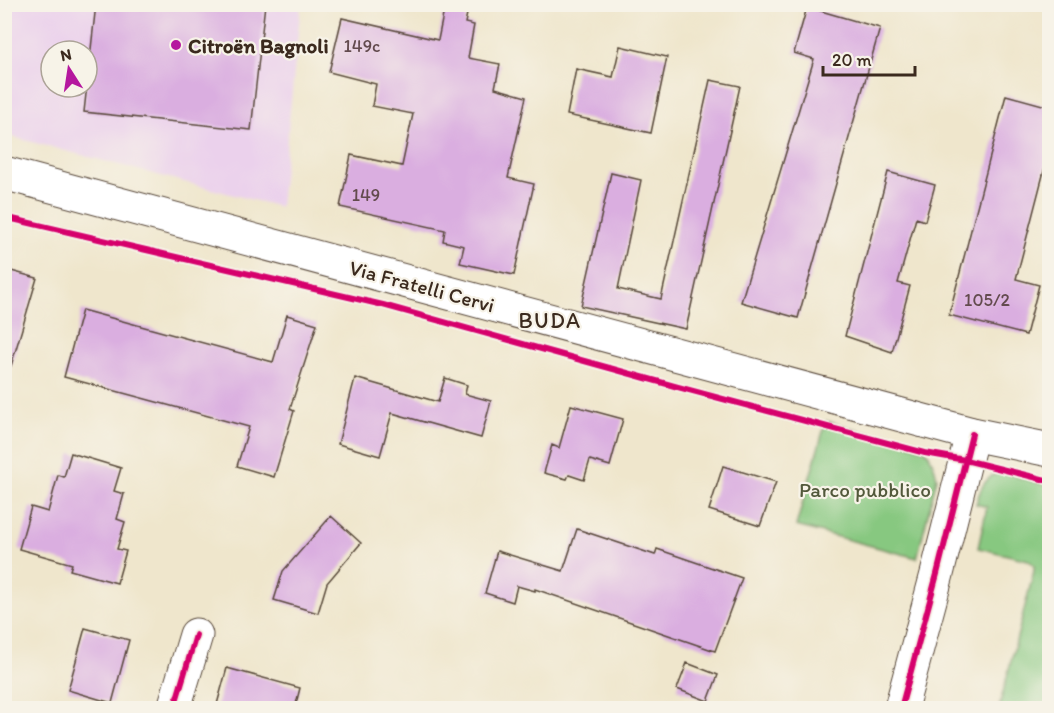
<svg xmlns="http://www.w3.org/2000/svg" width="1054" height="713" font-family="Itim,sans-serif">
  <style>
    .built { fill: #ebd1ec; fill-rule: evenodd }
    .green { fill: #87c880; stroke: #61794f; stroke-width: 1.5 }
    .building { fill: #daaee0 }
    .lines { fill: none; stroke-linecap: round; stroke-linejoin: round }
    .minor-casing { stroke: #564638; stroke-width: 35 }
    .secondary-casing { stroke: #564638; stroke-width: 35 }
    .minor { stroke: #fff; stroke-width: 33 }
    .secondary { stroke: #fff; stroke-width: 33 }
    .cycleway-casing { stroke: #f7f3e8; stroke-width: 10 }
    .cycleway { stroke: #d6006c; stroke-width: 6 }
    .poi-dot { fill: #b5179e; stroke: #f7f3e8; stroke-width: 2 }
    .labels { text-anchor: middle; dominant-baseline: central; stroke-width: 4.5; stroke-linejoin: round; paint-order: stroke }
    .number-label { font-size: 18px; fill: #634b4e }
    .poi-label { font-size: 21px; font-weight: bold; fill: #3b2a1e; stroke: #f7f3e8; text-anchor: start }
    .street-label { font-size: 21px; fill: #3b2a1e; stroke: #f7f3e8 }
    .park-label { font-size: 21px; fill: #52593b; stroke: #f7f3e8 }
    .neighbourhood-label { font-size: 22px; letter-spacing: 1.5px; fill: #3b2a1e; stroke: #f7f3e8 }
  </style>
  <rect width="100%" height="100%" fill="#f7f3e8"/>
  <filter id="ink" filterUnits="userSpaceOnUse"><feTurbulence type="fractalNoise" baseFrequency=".0167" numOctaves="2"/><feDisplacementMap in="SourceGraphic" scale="12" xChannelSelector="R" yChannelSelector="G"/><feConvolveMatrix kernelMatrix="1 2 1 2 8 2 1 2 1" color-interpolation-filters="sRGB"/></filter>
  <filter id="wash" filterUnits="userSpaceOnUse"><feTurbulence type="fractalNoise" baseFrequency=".008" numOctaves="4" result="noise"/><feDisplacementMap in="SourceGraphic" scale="24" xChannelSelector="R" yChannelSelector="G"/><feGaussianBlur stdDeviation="1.35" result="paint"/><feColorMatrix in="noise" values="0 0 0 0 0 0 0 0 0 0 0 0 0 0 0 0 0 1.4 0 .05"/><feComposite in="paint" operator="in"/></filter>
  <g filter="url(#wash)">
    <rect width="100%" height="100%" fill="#efe6cc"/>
    <!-- built -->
    <path class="built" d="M4,5H301L280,207L5,135ZM51,51H87V87H51Z"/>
    <!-- green -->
    <path class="green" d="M826,421L925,449C932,458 935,466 937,478L917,558L796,526Z
      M1001,472L1049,486V708H999L1034,571V565L1028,560L978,548L987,507L976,504C980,489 985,476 1001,472Z"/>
    <g id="blocks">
      <!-- building -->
      <path class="building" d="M96,4H156L185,8V4H265L251,130L84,112Z
        M445,5L468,9L465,23L474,25L468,58L500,64L495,88L526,97L508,178L534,184L514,275L460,263L464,246L443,241L445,230L340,207L351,155L402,166L413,114L372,106L376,84L329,72L342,18L438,40Z
        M807,7L880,28L798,318L741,302L814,59L794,53Z
        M620,46L667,57L651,133L567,115L576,69L613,77Z
        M710,80L740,86L686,329L581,306L611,173L641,180L618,289L661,299Z
        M1006,95L1050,107V148L1016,279L1039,285L1026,335L949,315Z
        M888,172L935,185L925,221L916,218L898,283L910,286L892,352L845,336Z
        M4,269L37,278L11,366L4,365Z
        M82,310L273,362L287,315L317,324L290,409L294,411L274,477L237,466L249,427L64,377Z
        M355,378L438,402L445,378L467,385L465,394L491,401L481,438L392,413L380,456L338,444Z
        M571,405L623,419L610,466L590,460L584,480L569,475L567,479L544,473L552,445L559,448Z
        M71,453L121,468L114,491L124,494L117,519L125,522L117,549L126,551L117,583L70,570L72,564L19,549L31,507L48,512L58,475L64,477Z
        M723,466L776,482L760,526L709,510Z
        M331,516L361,543L327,583L318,613L274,600L283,571Z
        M577,529L655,555L657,549L742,578L715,651L535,589V591L517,586L513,602L485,593L497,551L563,571Z
        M85,628L129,640L112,703L68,690Z
        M687,663L718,675L708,701L677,689Z
        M227,668L300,688L295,708H216Z"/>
    </g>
  </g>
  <g filter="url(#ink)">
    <use href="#blocks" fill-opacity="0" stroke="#564638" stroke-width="1.5"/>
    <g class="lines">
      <!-- minor casing -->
      <g class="minor-casing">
        <path id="minor" d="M174,708L196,635
          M901,708L937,574L972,434"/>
      </g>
      <!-- secondary casing -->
      <g class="secondary-casing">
        <path id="secondary" d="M4,173L972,434L1050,450"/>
      </g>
      <!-- minor -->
      <use href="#minor" class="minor"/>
      <!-- secondary -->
      <use href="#secondary" class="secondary"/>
      <!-- cycleway casing -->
      <g class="cycleway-casing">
        <path id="cycleway" d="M4,217L383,305L678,387L925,453L965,460L1050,481
          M174,708L196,635
          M901,708L937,574L972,434"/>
      </g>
      <!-- cycleway -->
      <use href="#cycleway" class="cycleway"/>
    </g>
  </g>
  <!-- markers -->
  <circle class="poi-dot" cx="176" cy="45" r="6"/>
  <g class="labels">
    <!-- number labels -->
    <g class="number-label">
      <text x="362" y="46">149c</text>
      <text x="366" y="195">149</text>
      <text x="987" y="300">105/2</text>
    </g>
    <!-- poi labels -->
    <g class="poi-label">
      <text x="188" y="45">Citroën Bagnoli</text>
    </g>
    <!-- street labels -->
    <g class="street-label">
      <text transform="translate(422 286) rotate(15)">Via Fratelli Cervi</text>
    </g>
    <!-- park labels -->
    <g class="park-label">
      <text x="865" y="489">Parco pubblico</text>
    </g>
    <!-- neighbourhood labels -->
    <g class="neighbourhood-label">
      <text x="550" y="320">BUDA</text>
    </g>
  </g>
  <!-- margin -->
  <rect width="1054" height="713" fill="none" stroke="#f7f3e8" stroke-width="24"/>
  <!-- north arrow -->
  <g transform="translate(69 69) rotate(348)"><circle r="28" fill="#f7f3e8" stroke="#aca397" stroke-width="1.5"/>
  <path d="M0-4.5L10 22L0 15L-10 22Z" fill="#b5179e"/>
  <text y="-9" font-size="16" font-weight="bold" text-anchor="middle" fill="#3b2a1e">N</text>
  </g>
  <!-- scale -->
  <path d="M823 66v9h92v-9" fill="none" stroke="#3b2a1e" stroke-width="3"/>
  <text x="832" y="66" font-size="18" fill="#3b2a1e" stroke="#f7f3e8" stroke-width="4.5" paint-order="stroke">20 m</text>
</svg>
